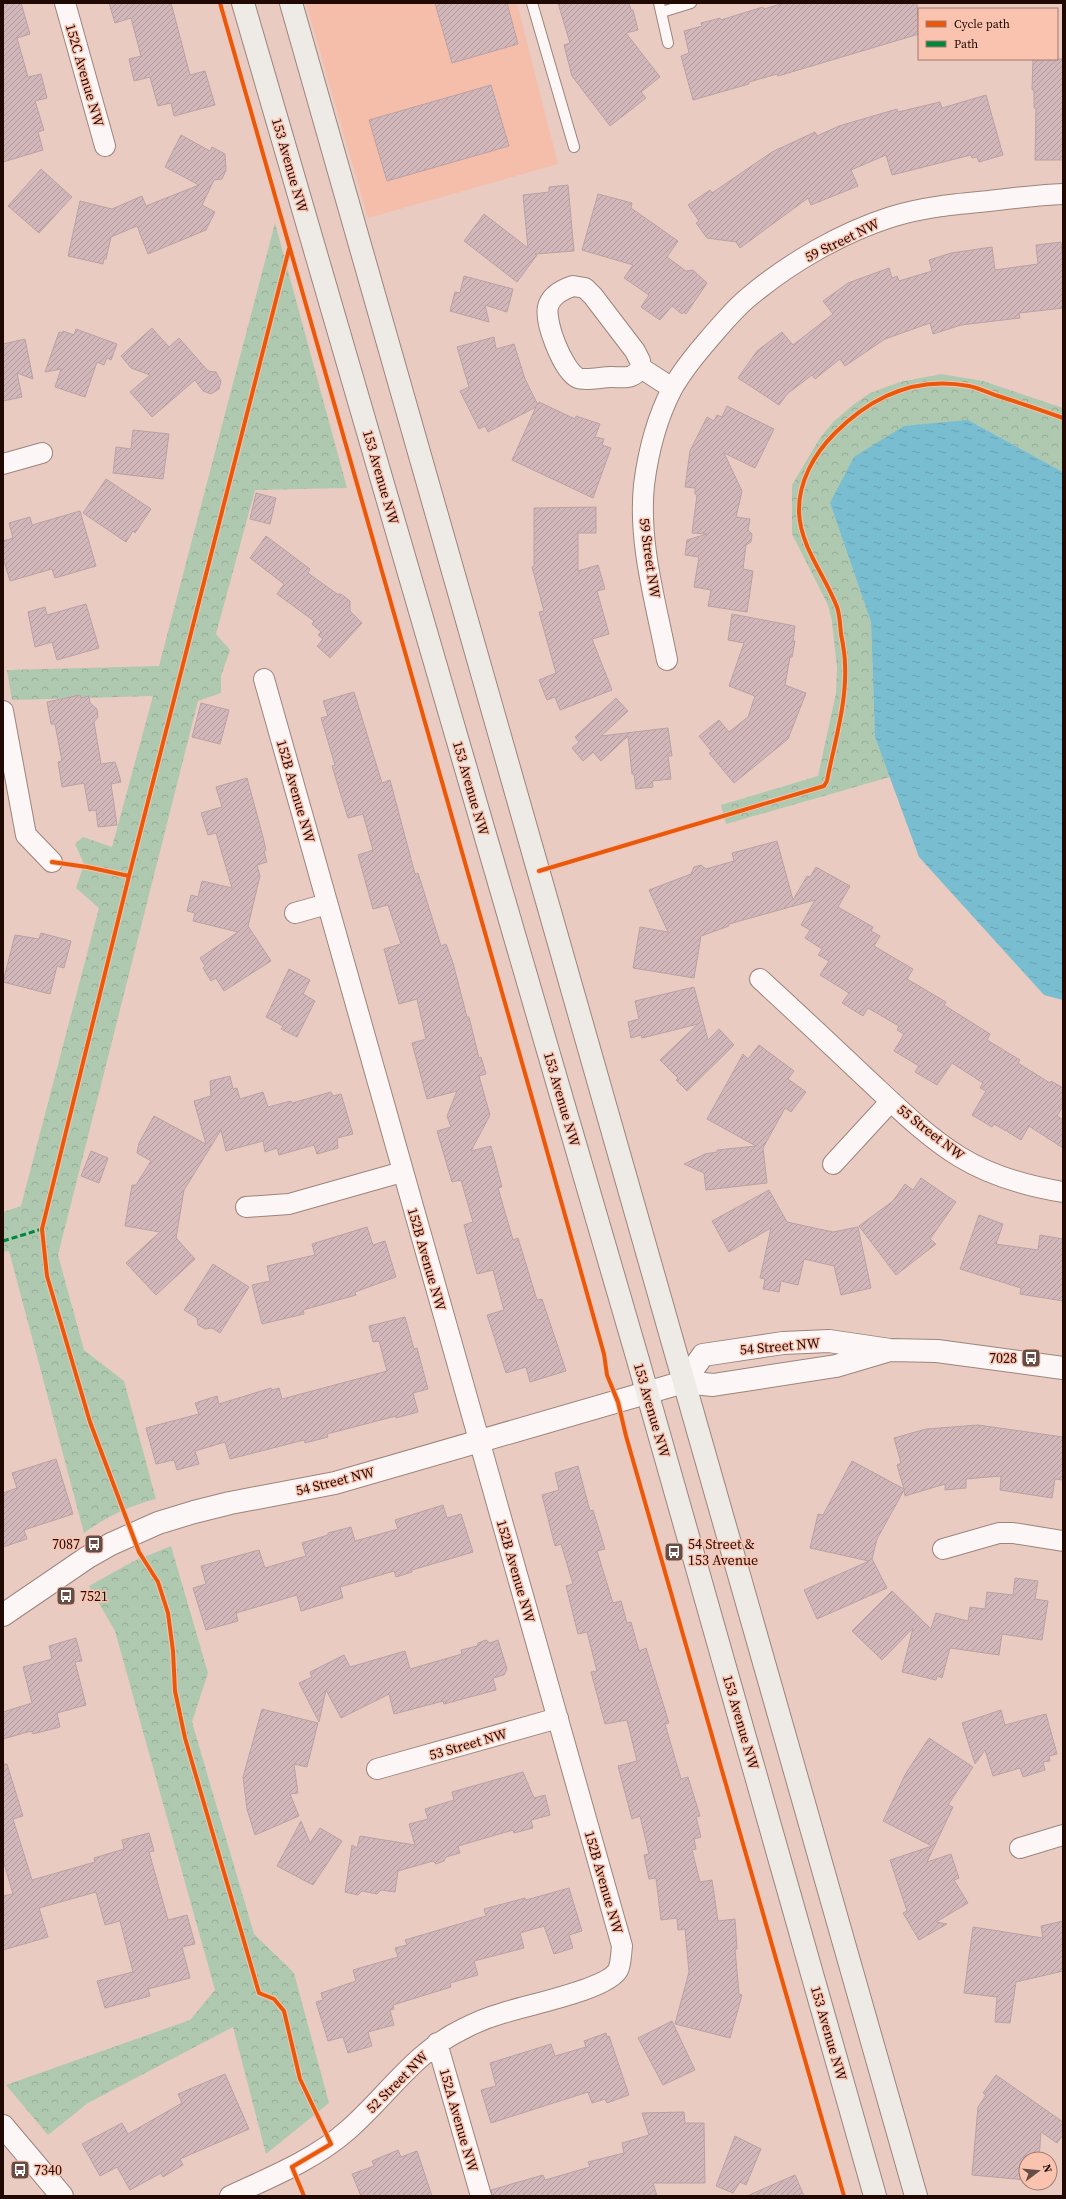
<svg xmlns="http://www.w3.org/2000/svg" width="1066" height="2199" font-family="'Source Serif 4',serif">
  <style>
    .built { fill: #f5beaa }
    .park { fill: url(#park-crowns) }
    .water { fill: url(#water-ripples) }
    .building { fill: url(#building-hatch); stroke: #baa2a4 }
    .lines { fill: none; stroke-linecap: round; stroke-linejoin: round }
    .service-casing { stroke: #9d847c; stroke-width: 12 }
    .minor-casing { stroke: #9d847c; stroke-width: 22 }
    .tertiary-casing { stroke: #9d847c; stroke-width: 24 }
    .secondary-casing { stroke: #9d847c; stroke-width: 24 }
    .service { stroke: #fcf7f6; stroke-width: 10 }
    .minor { stroke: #fcf7f6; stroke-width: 20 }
    .tertiary { stroke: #fcf7f6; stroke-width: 22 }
    .secondary { stroke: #eeeae5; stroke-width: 22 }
    .quiet { stroke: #00873e; stroke-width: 3; stroke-dasharray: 6 3; stroke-linecap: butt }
    .cycleway-casing { stroke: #fac3b0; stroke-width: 6 }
    .cycleway { stroke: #e8590c; stroke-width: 4 }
    .labels { text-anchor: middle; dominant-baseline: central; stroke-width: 3; stroke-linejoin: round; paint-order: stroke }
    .street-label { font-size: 14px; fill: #200903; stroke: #fac3b0 }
    .poi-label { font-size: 14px; fill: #200903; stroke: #fac3b0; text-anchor: start }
  </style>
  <defs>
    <pattern id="park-crowns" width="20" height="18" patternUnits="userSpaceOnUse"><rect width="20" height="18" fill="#aec9af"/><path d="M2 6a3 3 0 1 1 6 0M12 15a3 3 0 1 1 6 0" fill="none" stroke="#95ab95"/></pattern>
    <pattern id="water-ripples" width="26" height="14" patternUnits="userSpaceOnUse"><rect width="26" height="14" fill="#78bdd0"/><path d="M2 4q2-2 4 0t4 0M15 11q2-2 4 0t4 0" fill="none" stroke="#68a1b1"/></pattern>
    <pattern id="building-hatch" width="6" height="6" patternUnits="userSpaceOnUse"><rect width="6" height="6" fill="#d1b6ba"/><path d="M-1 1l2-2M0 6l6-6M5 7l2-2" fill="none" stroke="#b39b9e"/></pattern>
  </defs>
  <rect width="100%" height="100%" fill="#e9cbc1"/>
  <!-- built -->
  <path class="built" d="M306,3H517L558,164L368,218Z"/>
  <!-- park -->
  <path class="park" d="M275,223L347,488L255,490L216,634L230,650L221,676V693L198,701L58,1255L84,1350L124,1381L156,1499C129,1506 107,1516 84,1533L9,1251L3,1252V1212L21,1206L99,908L76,888L84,864L75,844L83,837L112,847L153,696L12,700L7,670L159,666Z
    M941,374L983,381L1063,408V472L968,420L830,503L871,622L875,737L890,777L726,824L721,805L818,776L836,693L837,668L832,621L828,605L792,534V485L820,438L833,422L853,405L870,393L900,382Z
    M171,1546L208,1673L192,1722L254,1934L294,1973L329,2103L266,2154L233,2027L88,2103L48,2135L6,2085L190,2020L215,1990L115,1631L89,1586L132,1562Z"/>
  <!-- water -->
  <path class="water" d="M968,420L1063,472V1000L1044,995L919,857L875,737L871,622L830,503L854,457L904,426Z"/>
  <!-- building -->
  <path class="building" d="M3,3H21L30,34L17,38L28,77L41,74L47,98L35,101L44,130L38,132L43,150L3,162Z
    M109,3H171L190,75L205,71L215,105L174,116L171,103L158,106L150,77L134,81L129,59L141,56L131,18L115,23Z
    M435,3H507L518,44L452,63Z
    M558,3H629L631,10H633L638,30L626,33L660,77L641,92L646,98L610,126L572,76L564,45L570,43Z
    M784,3H917L919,34L778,76L777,74L749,82V84L693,100L681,56L689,53L684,31L702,26L701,23L720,18L721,20L763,7L764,9Z
    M1033,59H1063V160H1035L1036,108H1034V90H1032Z
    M491,85L509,146L387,181L369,120Z
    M986,95L1003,155L979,162L977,157L972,158L971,155L892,175L886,155L851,170L858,186L811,205L808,198L740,248L736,242L707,238L696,223L699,221L688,205L710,190L712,193L772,152L815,132L817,136L839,126L897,109L898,112L940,102L942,108Z
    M181,135L210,151L212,147L225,154L226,170L222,179L214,180L202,205L215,212L206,230L148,254L137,226L111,237L106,259H104L103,264L68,256L80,201L112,209L142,196L146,206L199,185L165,167Z
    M41,169L72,197L39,233L8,206Z
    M568,185L574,251L535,254L537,255L517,282L464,241L484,214L528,248L523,195L549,192V187Z
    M598,194L632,203L631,208L678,241L667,257L686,271L693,270L707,283L686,314L683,312L682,314L672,306L660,320L641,307L649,295L624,278L633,265L582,250Z
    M1061,242L1063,262V308L1019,313L1020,318L961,325L933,334L930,323L885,339L845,366L840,359L815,379L812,375L787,394L779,405L738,378L757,351L782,332L793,345L833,314L823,301L848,283L889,268L892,278L897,276L899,281L932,271L929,260L951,253L992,247L995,270L1038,264L1036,245Z
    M464,276L513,289L507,312L485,305L489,322L450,311L455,292L460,293Z
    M152,328L169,347L179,338L208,371L216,372L221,381L219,389L211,394L203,391L195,380L152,417L130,392L150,375L131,368L121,356Z
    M76,329L117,344L111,360L107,358L104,365L97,362L85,397L55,387L61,369L45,372L59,332L62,333L63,331L74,335Z
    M494,337L496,349L514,344L525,379L538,405L539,402L575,419L576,416L600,424L595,437L604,439L602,445L611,448L593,498L512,460L536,407L488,432L485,426L479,429L460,391L469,387L457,347Z
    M25,339L33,379L17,373L22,397L3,401V344Z
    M727,406L774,429L755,468L724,453L742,491L736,517L750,519L748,530L752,534L751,542L746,545L743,569L753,571L747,612L708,606L711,590L694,587L699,557L685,555L687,540L707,534L692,533L697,495L695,494V488L685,487L690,451L707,417L714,421L717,415L722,417Z
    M133,430L169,434L163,479L113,473L116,447L131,449Z
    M106,479L151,509L135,533L133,531L126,542L83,513Z
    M256,493L276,498L270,524L250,519Z
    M596,507V533H578V571L598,565L605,589L597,591L609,634L592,639L612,690L560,710L555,697L547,700L539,680L556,673L539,612L544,611L532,567L534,566V508Z
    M80,511L96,566L55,578L52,569L10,581L3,558V541L13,538L9,523L30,517L32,525Z
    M266,536L310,569L308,573L337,594H341L350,601V611L362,623L330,658L317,646L323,639L318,635L321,632L312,624L314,621L277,594L284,584L250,558Z
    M86,604L99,648L57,660L52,642L35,647L28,612L45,607L47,615Z
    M732,614L795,626L793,641H795L792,657H790L785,685L806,693L788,739L734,783L709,753L712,752L699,736L719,720L729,732L748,717L755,696L729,686L744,643L728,640Z
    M354,692L382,783L390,780L415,874L418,873L441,946L446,944L453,963L467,1017H469L479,1058L481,1057L486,1074L479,1076L490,1115L471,1151L491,1146L502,1187L498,1188L513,1240L518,1238L537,1300L542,1299L566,1371L530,1382L526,1367L506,1373L487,1315L504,1310L493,1270L477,1274L464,1225L473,1222L461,1180L452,1182L437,1131L451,1127L447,1116L457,1091L427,1099L412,1043L426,1039L417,999L399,1004L384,949L401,944L388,905L373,909L358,855L373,850L363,814L348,818L332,766L335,765L321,718L328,716L323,701Z
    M80,695L81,698L89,696L90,703L97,709L98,717L94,722L101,764L115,762L118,771L121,782L111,784L117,825L98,827L96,810L89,811L84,783L62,787L58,762L62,761L55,724H51L47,702Z
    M616,698L628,711L601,736L668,728L672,756H668L671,779L652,781L653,787L636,789L634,774H632L628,736L601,761L593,752L583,761L572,748L579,742L575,737Z
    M201,703L229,710L220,744L192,737Z
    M247,778L263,837L266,850L264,851L267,862L257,865L260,876L248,926L271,961L224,991L216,978L211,981L203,968L205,966L200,958L238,932L193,921L195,913L187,911L191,895L198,897L202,881L232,888L216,833L208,835L201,813L222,807L216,787Z
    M777,841L793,900L807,876L810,877L816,867L850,886L838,907L873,927L871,931L880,936L874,946L913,969L907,979L946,1002L944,1005L990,1034L987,1040L1020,1060L1018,1063L1050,1083L1051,1081L1063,1088V1106L1057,1116L1063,1120V1148L1029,1126L1021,1140L1008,1132L1007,1129L1006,1131L994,1124L992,1127L972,1115L986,1091L980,1088L983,1083L952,1063L937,1085L915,1072L919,1066L894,1051L904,1034L897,1030L899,1026L868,1008L863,1016L842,1003L849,993L820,975L829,961L818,955L822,949L805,938L810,930L801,925L815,900L729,924V926L701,936L694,978L633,968L640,927L668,932L649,890L691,874L694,867L701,865L706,869L734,861L732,853Z
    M41,933L71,941L64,968L57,966L50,994L3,982L15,935L39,939Z
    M289,969L310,980L303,994L315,1001L297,1037L281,1029L283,1026L266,1017Z
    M694,987L708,1040L719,1029L734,1045L687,1091L676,1080L678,1078L660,1060L698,1024L642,1038L641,1035L631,1038L628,1022L639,1019L635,1001Z
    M759,1045L794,1071L788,1079L806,1092L791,1112L785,1108L763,1148L767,1183L706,1190L704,1173L684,1164L705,1154L717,1152V1150L756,1146L707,1119L743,1054L748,1059Z
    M230,1076L233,1089L237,1088L240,1099L263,1092L268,1107L291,1101L292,1103L331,1092L333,1096L341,1094L353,1134L337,1138L338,1148L317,1154L314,1145L279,1155L277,1148L265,1152L263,1141L226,1151L221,1130L184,1190L176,1238L195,1259L156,1295L126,1263L160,1232L125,1226L132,1185H136L151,1161L137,1153L139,1143L154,1116L206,1144L194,1101L211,1096L210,1081Z
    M91,1151L108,1158L99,1183L81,1176Z
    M921,1178L956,1202L930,1239L936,1244L896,1275L859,1226L893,1201L905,1184L913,1190Z
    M769,1190L787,1222L833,1232L858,1227L871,1288L841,1295L834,1266L804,1259L798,1285L781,1281L779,1292L763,1289L765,1279L760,1278L771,1228L729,1252L712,1221Z
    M979,1215L1003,1224L996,1244L1038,1250L1040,1235L1063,1239V1301L1020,1294L1021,1288L960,1269Z
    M367,1227L373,1245L385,1241L396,1277L355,1292L356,1295L303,1310L304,1314L262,1324L252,1285L270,1281L267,1266L315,1255L312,1244Z
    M213,1264L249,1287L220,1333L212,1328L205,1329L198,1325L197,1318L184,1310Z
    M405,1317L414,1349L417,1348L428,1389L413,1393L418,1412L396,1418V1416L327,1434L328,1437L305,1443L304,1440L230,1459L225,1442L195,1451L199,1464L177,1470L174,1460L156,1464L146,1428L199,1414L195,1403L217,1396L219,1404L271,1388L272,1390L279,1388L282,1399L387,1371L379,1341L373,1342L369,1326Z
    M978,1425L1063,1437V1480L1055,1479L1052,1498L1000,1490L1001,1476L966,1479V1488L945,1490V1484L905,1496L904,1490L877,1539L872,1559L887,1588L817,1619L804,1590L869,1561L810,1548L818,1514L823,1515L852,1461L904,1489L897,1465L901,1463L894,1438L926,1429Z
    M56,1459L73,1514L24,1530L27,1539L3,1547V1493L17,1488L12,1473Z
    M578,1466L590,1511L593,1510L605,1549L597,1551L613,1603L621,1601L627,1623L631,1622L639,1651L646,1648L669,1723L665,1724L681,1779L688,1777L700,1816L696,1817L701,1837L694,1839L696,1849L692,1850L700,1882L712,1880L718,1921L735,1919L737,1949H735L739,1994L742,1995L730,2038L675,2024L689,1972L685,1929L678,1930L677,1918L661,1920L656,1878L649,1879L644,1855L649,1854L640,1816L632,1819L618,1766L637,1761L627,1720L605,1724L591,1672L597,1671L587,1632L578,1634L566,1586L573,1584L561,1544L555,1546L542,1495L559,1490L555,1473Z
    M443,1505L447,1518L461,1514L473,1552L412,1570V1572L396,1577L394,1571L340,1587L343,1598L301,1611L297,1595L236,1613L238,1621L206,1630L193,1588L206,1584L201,1566L259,1550L265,1568L306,1556L302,1543L328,1535V1533L351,1527L355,1541L398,1529L395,1520Z
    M1015,1578L1038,1581L1035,1599L1048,1601L1042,1640L1002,1634L999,1655L950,1648L942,1678L937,1676L936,1680L902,1672L913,1628L882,1660L852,1631L892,1591L931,1629L936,1613L968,1621L970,1607L985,1609L987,1592L1013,1595Z
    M76,1638L82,1661L75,1662L86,1705L57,1713L60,1727L33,1734L31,1731L3,1739V1712L32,1703L23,1667L52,1659L49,1646Z
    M486,1640L490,1643L498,1640L507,1669L504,1675L493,1678L496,1690L444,1704L443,1701L394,1714L389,1694L341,1718L326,1690L319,1722L299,1683L312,1677L310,1672L344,1655L350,1667L405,1651L410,1669L462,1654L461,1650L477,1646L478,1643Z
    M262,1709L318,1723L307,1767L294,1764L298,1793L290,1794L299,1816L255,1835L247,1809L243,1777Z
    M1001,1710L1005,1725L1046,1714L1057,1754L1049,1756L1050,1761L1043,1762L1045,1770L1023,1777L1020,1768L993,1776L985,1750L975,1764L962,1723Z
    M929,1738L973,1767L948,1805L953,1807L927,1862L951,1854L959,1878L954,1880L968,1903L936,1922L947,1924L919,1940L903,1913L907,1911L890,1860L932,1846L883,1821L906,1773Z
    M3,1764H7L23,1816L13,1819L32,1880L95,1862L94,1858L124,1849L122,1840L149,1833L154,1851L149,1852L168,1920L187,1915L195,1944L182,1947L190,1978L148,1989L150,1996L105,2008L97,1981L133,1972L120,1921L105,1925L96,1892L39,1908L48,1937L3,1950V1896L13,1894L3,1860Z
    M523,1772L534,1798L545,1795L550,1815L531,1820L533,1828L514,1833L513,1830L458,1846L460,1853L446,1857L444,1861L436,1864L433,1861L398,1871L395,1892L381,1890L377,1894L362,1891L358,1895L345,1892L352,1845L357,1848L360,1836L415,1845L409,1824L428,1819L425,1809L454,1800L452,1792Z
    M301,1821L310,1843L320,1828L342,1841L313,1885L277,1866Z
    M569,1888L582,1931L569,1935L573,1948L554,1954L544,1926L520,1933L524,1948L474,1961L478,1975L450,1983L451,1987L393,2005L394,2009L390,2010L394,2025L368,2032L372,2046L348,2053L343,2037L328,2041L316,2002L323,2000L321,1993L356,1981L353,1970L398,1957L395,1948L407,1945L405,1940L486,1916L484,1909L525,1898L526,1900Z
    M1063,1921V1971L1016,1982L1010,2023L995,2022L997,1997L964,1993L973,1927L1043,1938L1041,1926Z
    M672,2021L695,2070L663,2085L638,2038Z
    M606,2033L607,2037L609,2036L629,2095L607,2103L605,2099L592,2103L588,2092L491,2123L481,2090L496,2086L490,2063L551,2044L555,2056L586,2047L584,2041Z
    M225,2074L249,2129L180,2159L183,2165L163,2177L161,2173L130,2190L117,2167L100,2176L82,2144L122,2123L128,2134L182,2103L178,2094Z
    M996,2075L1063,2122V2135L1057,2143L1041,2132L1039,2159H1026V2180L972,2175L978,2107L986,2095L983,2093Z
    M684,2112L685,2123H704L705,2183H653L657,2196H492L491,2190L543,2175L545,2180L590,2167L588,2162L624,2153L622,2143L649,2135L642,2113Z
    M735,2136L761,2149L746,2185L740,2182L733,2193L716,2186Z
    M398,2150L401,2157L417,2151L432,2196H361L352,2174L374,2166L372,2161Z
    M795,2175L804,2196H747Z"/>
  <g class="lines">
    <!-- service casing -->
    <g class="service-casing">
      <path id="service" d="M532,3L574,147
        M659,3L668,43
        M662,12L691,3"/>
    </g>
    <!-- minor casing -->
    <g class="minor-casing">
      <path id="minor" d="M65,3L105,146
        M641,368C632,380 625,377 611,377C602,377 586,381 578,378C563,371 542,318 549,304C553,294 564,289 573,286L585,288L593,296L635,351L640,361L641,368L672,388
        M3,464L42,453
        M667,660C656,603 638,543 644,485C648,453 657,418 672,389C682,371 696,354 709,339C722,324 735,308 750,296C791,262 841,233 891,217C923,207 956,204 989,201C1014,198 1038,195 1063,194
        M3,711L26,835L52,862
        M295,913L327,904
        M760,979C796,1012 831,1045 867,1079C896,1106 926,1136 960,1157C991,1176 1027,1186 1063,1192
        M833,1164L891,1101
        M246,1207L289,1204L402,1172
        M943,1549L999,1533H1013L1063,1541
        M377,1769L558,1718
        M1020,1848L1063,1835
        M437,2043L481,2196
        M230,2196C271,2177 314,2160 348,2130C389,2094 413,2053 463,2029C476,2022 489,2017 503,2013C526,2005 607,1990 618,1970C621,1964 621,1954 622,1946L264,679"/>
    </g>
    <!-- tertiary casing -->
    <g class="tertiary-casing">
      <path id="tertiary" d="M684,1382L703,1355L783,1343L829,1341L890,1350L937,1351L1063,1368
        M3,1615L88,1557L111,1544L158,1523L194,1512L230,1503L335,1483L684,1382L713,1385L836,1366L890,1350
        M3,2126L62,2196"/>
    </g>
    <!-- secondary casing -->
    <g class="secondary-casing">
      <path id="secondary" d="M243,3L638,1360L875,2196
        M291,3L916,2196"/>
    </g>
    <!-- service -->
    <use href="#service" class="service"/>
    <!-- minor -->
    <use href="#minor" class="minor"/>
    <!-- tertiary -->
    <use href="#tertiary" class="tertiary"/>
    <!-- secondary -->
    <use href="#secondary" class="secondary"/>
    <!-- quiet -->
    <path class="quiet" d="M3,1241L42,1229"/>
    <!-- cycleway casing -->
    <g class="cycleway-casing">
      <path id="cycleway" d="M220,3C348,453 478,903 604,1354L607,1375L618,1402L626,1436L844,2196
        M289,249L129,876L42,1229L47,1276L90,1422L139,1552L158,1582L168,1613L173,1651L175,1691L185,1738L259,1993L274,1999L284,2011L300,2079L331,2144L292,2167L304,2196
        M52,862L87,867L129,876
        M539,871L824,786L827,781C834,744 847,703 845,665C845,655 843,644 841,634C840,625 840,615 837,607C825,575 801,548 799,513C798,482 814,454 835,433C872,396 915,376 969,386C979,388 989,393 998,396C1020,403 1041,410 1063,418"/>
    </g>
    <!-- cycleway -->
    <use href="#cycleway" class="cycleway"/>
  </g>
  <!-- icons -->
  <defs>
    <g id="bus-square" transform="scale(1)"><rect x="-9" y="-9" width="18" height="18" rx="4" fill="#664d46" stroke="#fac3b0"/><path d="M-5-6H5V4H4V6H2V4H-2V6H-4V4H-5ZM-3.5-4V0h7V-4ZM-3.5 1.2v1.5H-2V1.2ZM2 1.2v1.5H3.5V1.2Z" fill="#fff"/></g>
  </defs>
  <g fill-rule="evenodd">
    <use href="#bus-square" x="1031" y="1358"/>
    <use href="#bus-square" x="94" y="1544"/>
    <use href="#bus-square" x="674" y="1552"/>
    <use href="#bus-square" x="66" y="1596"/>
    <use href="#bus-square" x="20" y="2170"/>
  </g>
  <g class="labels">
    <!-- street labels -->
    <g class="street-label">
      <text transform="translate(85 75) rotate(74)">152C Avenue NW</text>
      <text transform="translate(290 165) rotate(74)">153 Avenue NW</text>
      <text transform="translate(842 240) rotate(-26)">59 Street NW</text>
      <text transform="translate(381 477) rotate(74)">153 Avenue NW</text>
      <text transform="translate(650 558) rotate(82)">59 Street NW</text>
      <text transform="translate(471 788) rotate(74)">153 Avenue NW</text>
      <text transform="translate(296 791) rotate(74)">152B Avenue NW</text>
      <text transform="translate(562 1099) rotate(74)">153 Avenue NW</text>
      <text transform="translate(931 1132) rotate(38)">55 Street NW</text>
      <text transform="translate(427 1259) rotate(74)">152B Avenue NW</text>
      <text transform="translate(780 1346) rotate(-5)">54 Street NW</text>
      <text transform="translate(652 1410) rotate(74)">153 Avenue NW</text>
      <text transform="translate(335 1481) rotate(-14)">54 Street NW</text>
      <text transform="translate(516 1571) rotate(74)">152B Avenue NW</text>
      <text transform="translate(741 1722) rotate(74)">153 Avenue NW</text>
      <text transform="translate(468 1744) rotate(-16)">53 Street NW</text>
      <text transform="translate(604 1882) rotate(74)">152B Avenue NW</text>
      <text transform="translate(829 2033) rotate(74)">153 Avenue NW</text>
      <text transform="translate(397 2082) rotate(-45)">52 Street NW</text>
      <text transform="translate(459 2120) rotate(74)">152A Avenue NW</text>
    </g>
    <!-- poi labels -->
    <g class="poi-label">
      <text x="1017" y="1358" text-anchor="end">7028</text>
      <text x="80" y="1544" text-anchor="end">7087</text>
      <text x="688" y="1544">54 Street &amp;<tspan x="688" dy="16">153 Avenue</tspan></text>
      <text x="80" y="1596">7521</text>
      <text x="34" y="2170">7340</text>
    </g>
  </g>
  <!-- border -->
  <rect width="1066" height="2199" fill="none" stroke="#200903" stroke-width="8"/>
  <!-- legend -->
  <rect x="918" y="8" width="140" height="52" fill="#fac3b0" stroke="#a3796b"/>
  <rect x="926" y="21" width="20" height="6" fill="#e8590c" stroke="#a3796b"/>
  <text x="954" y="28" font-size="12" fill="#200903">Cycle path</text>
  <rect x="926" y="41" width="20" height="6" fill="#00873e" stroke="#a3796b"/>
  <text x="954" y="48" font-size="12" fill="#200903">Path</text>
  <!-- north arrow -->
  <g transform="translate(1038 2171) rotate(74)"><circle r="19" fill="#fac3b0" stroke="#a3796b"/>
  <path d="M0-3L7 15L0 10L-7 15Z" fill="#664d46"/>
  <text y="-6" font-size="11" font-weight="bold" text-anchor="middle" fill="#200903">N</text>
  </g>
</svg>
